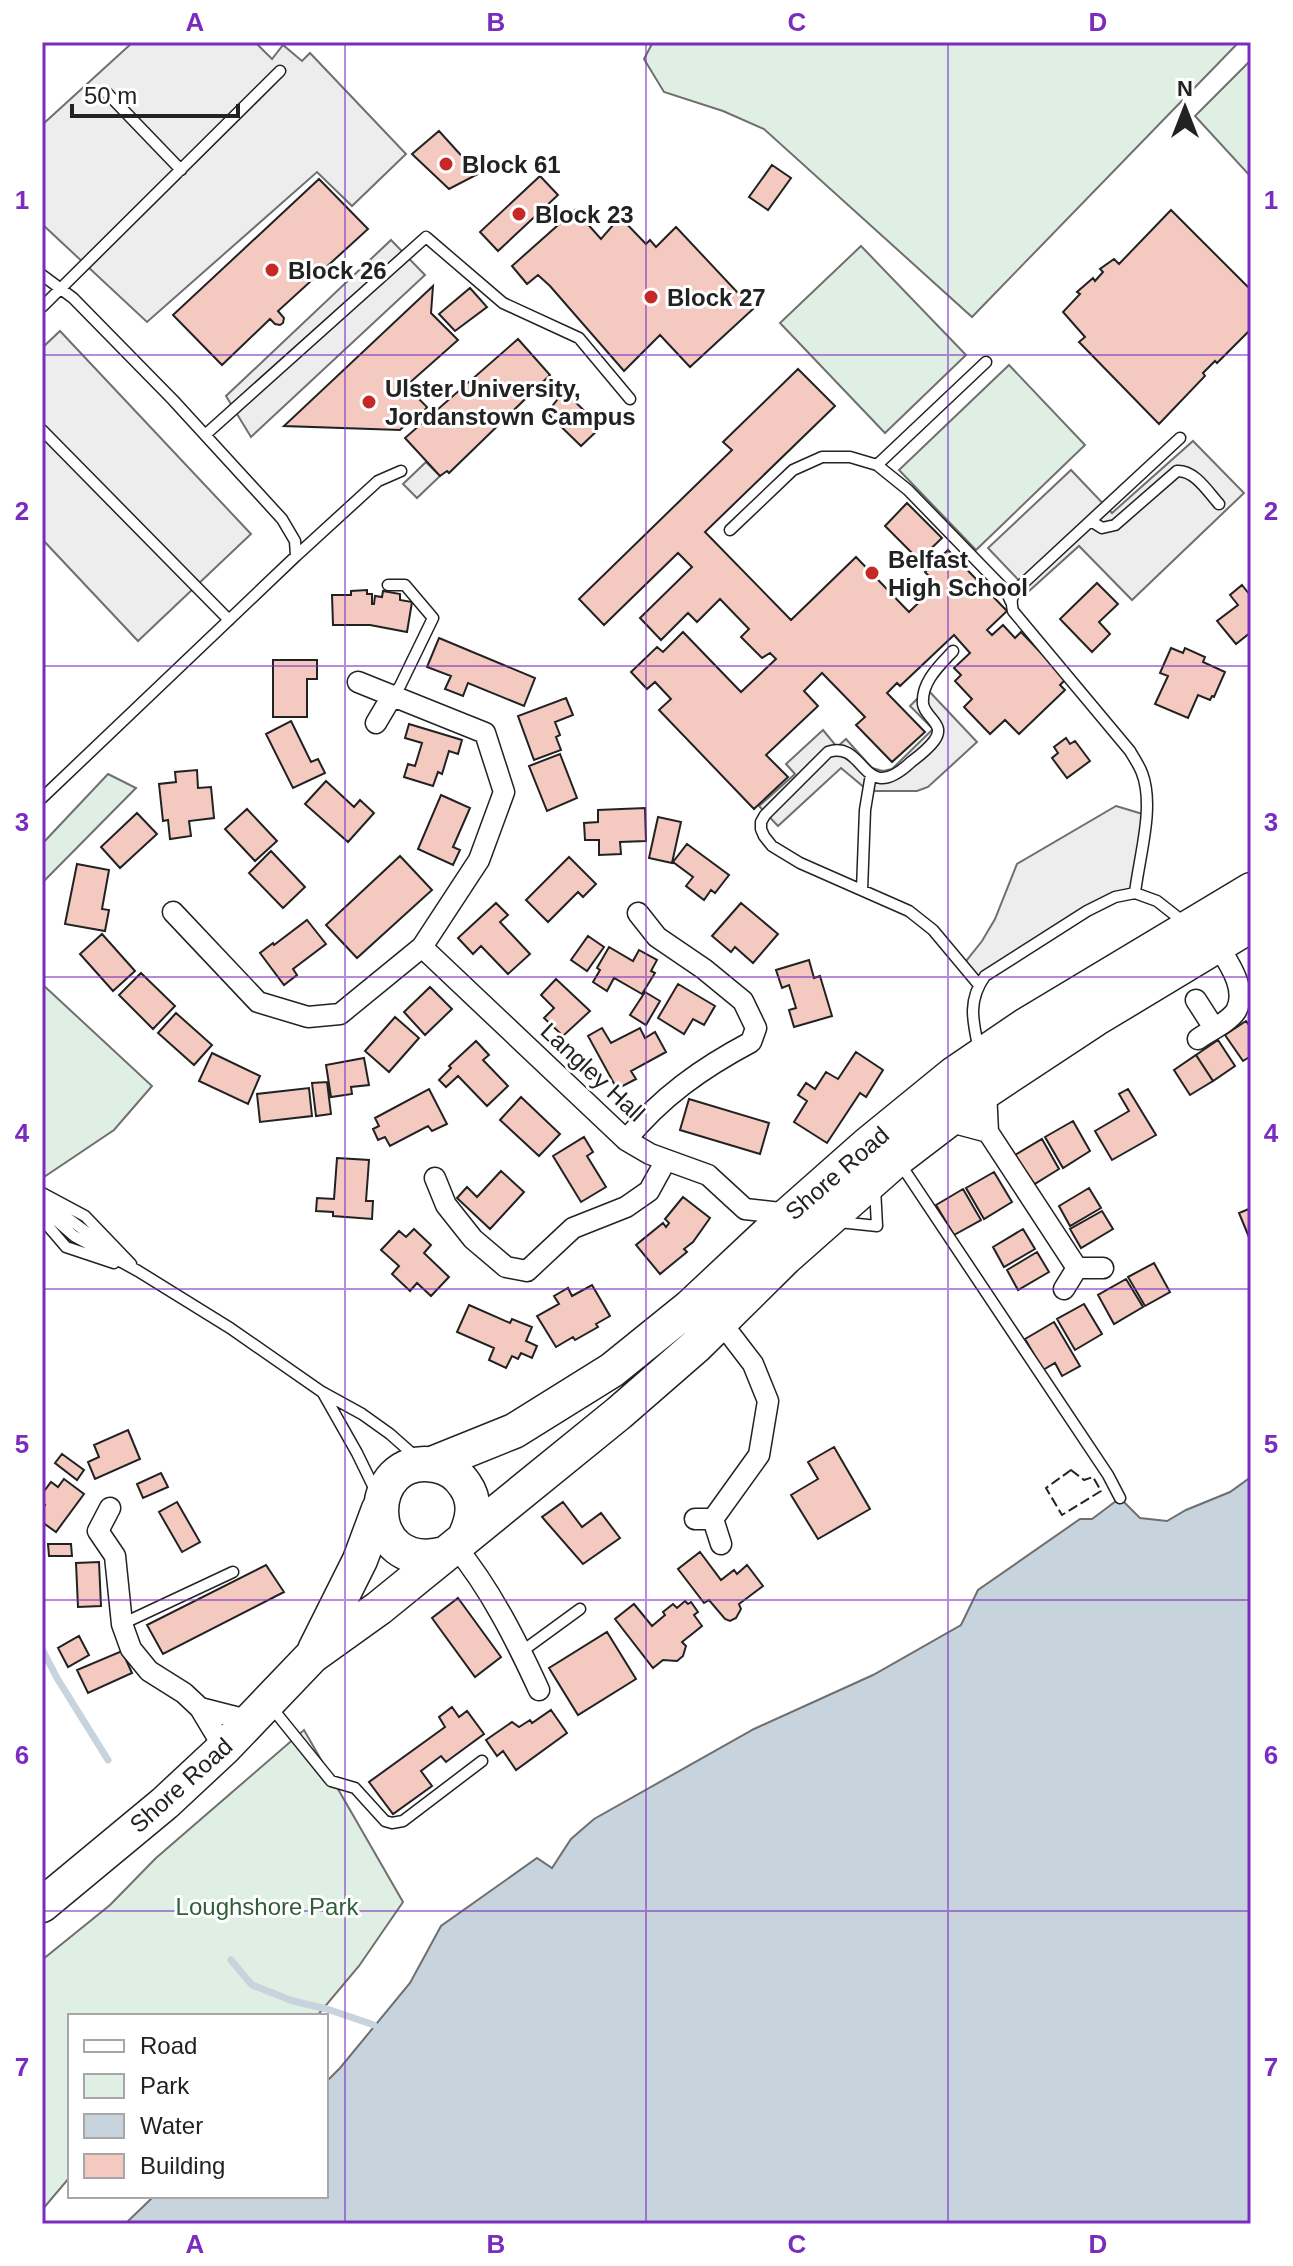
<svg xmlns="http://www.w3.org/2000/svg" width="1293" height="2266" font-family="Arial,sans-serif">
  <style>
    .green { fill: #e0efe3; stroke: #6f6f6f; stroke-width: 2 }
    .parking { fill: #ededed; stroke: #6f6f6f; stroke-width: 2 }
    .water { fill: #c7d3dd; stroke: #6f6f6f; stroke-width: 2 }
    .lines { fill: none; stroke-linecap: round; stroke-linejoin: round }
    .stream { stroke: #c7d3dd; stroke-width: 7 }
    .building { fill: #f3c9c0; stroke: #222; stroke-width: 2 }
    .service-casing { stroke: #222; stroke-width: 13 }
    .minor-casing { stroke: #222; stroke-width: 23 }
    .trunk-casing { stroke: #222; stroke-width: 37 }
    .service { stroke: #fff; stroke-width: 10 }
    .minor { stroke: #fff; stroke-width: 20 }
    .trunk { stroke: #fff; stroke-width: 34 }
    .fence { stroke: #222; stroke-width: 2; stroke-dasharray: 10 4; stroke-linecap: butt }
    .grid { fill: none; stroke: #7b2cbf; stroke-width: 2; stroke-opacity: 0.55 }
    .poi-dot { fill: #c62828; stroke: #fff; stroke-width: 3 }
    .labels { text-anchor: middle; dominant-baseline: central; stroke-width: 6; stroke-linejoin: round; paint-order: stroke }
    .poi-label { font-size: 24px; font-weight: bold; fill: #222; stroke: #fff; text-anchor: start }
    .street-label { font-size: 24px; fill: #222; stroke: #fff }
    .park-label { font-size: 24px; fill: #2f5e38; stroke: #fff }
    .neatline { fill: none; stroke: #7b2cbf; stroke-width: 3 }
    .grid-label { font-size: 26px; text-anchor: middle; font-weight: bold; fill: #7b2cbf }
  </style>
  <rect width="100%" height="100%" fill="#fff"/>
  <!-- green -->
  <path class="green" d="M653,42H1239L972,317L764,129L723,111L664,92L644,59Z
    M1251,60V177L1195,116Z
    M861,246L966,355L885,433L780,323Z
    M1009,365L1085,445L976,550L899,470Z
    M108,774L136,788L42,883V844Z
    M42,984L152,1086L114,1130L44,1177L42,1175Z
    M304,1730L403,1902L359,1966L317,2016H70V2177L42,2210V1960L110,1905L156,1858Z"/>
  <!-- parking -->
  <path class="parking" d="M133,42H255L272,59L283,45L302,61L310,53L406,154L352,206L317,172L147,322L42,224V125Z
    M391,240L425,275L251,437L226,396Z
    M60,331L251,534L138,641L42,539V348Z
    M1193,441L1244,493L1132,600L1079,546L1029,591L988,548L1071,470L1112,513Z
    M426,462L440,476L417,498L403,484Z
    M927,689L977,742L928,787L917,791H875L865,788L841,768L778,826L759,806L795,774L786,764L823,730L837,747L846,739L872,768L883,771L892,769L933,729L910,706Z
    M1116,806L1146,815L1135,893L1115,897L980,983L963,965L982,941L995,919L1017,864Z"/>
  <!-- water -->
  <path class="water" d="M1251,1477V2224H125L154,2196H326V2082L340,2068L410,1983L441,1926L537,1858L552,1868L571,1839L594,1819L754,1729L873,1675L961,1625L978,1590L1080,1519H1092L1120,1498L1140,1518L1167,1521L1186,1510L1230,1492Z"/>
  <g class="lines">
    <!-- stream -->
    <path class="stream" d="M42,1649L57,1678L108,1760
      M231,1960L252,1985L293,2001L327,2009L374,2025"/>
  </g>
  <!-- building -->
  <path class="building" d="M439,131L478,174L449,189L412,154Z
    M772,165L791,178L768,210L749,197Z
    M540,176L558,195L498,251L480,232Z
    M319,179L368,229L278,311L284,318L283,323L280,325L275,324L270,319L222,365L173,315Z
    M575,210L601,239L620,217L646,244L650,240L656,247L676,227L753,309L690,367L660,335L624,371L550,286L538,275L527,284L512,266Z
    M1171,210L1251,290V329L1217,363L1215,361L1203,373L1205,376L1159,424L1079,342L1085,337L1063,312L1080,294L1077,292L1093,278L1095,281L1103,272L1100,269L1114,259L1119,264Z
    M433,286L431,313L458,340L406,386L427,407L424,411L429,417L418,426L411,419L400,430L284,426Z
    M470,288L487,307L455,331L439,314Z
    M518,339L550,375L449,473L447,471L440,476L405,438Z
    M798,369L835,406L705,532L791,620L856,557L909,612L937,585L925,572L948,550L1007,611L987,630L992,635L1003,625L1015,638L1021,632L1066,679L1060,685L1065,690L1019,734L1005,720L990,734L964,707L972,699L955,681L961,675L954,668L970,653L954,635L900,686L897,683L887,693L925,732L892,762L856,725L865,717L822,673L804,691L818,706L766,755L788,777L754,809L659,710L671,699L655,682L647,689L631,672L657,647L663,652L683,632L741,692L776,659L770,653L762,658L741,637L749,629L720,599L697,622L688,613L661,640L640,618L692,567L678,553L604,625L579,599L732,450L723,442Z
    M564,391L601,427L581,446L547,413Z
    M907,503L942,538L919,560L885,526Z
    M1097,583L1118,604L1099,622L1110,634L1092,652L1060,619Z
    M1242,585L1250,595L1251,594V632L1236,644L1217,621L1238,605L1230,595Z
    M367,590V594H372V604H374L375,596L382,597L383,591L400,594V600L412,602L407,632L370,625H333L332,595H351V591Z
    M439,638L535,678L524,706L468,683L463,696L445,689L451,676L427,667Z
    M1171,648L1183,653L1185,648L1205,657L1203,662L1225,672L1214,697L1212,696L1210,700L1198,695L1188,718L1155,704L1168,676L1160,673Z
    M273,660H317V679H307V717H273Z
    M566,698L573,715L555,722L560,735L556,737L561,750L534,760L518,716Z
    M291,721L311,762L318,759L325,773L293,788L266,734Z
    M409,724L462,740L458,754L449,751L442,774L438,772L433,786L404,777L408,764L415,766L422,743L405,738Z
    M1066,738L1070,744L1075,741L1090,761L1067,778L1052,758L1058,753L1054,747Z
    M560,754L577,798L547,811L529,766Z
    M197,770L198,788L211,787L214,818L189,821L191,836L170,839L168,820L163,821L159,784L176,782L175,772Z
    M326,781L354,807L360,800L374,813L348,842L305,804Z
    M441,795L470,808L453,847L460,850L453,865L418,849Z
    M645,808L646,841L620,842L621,854L599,855V840H585L584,823L598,822V810Z
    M247,809L277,841L255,861L225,829Z
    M137,813L157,834L120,868L101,847Z
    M658,817L681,822L672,863L649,858Z
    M687,844L729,875L715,893L711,890L704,900L686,886L693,877L673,862Z
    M271,851L305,887L283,908L249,873Z
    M400,856L432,890L357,958L326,925Z
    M569,857L596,884L583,897L578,892L548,922L526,900Z
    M77,864L109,870L102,909L109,910L105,931L65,924Z
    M496,903L508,915L500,922L530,954L508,974L481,946L473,954L458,938Z
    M741,903L778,934L753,963L735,947L731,952L712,936Z
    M307,920L326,944L293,969L297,975L284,985L260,953L273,943L274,945Z
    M102,934L135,971L113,991L80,954Z
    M588,936L604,947L587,971L571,960Z
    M609,947L633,961L639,950L657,960L651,971L655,973L642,994L614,978L607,991L593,982L600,970L597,968Z
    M809,960L814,978L820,976L832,1016L794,1027L789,1010L796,1008L789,985L782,988L776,970Z
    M141,973L175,1006L153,1029L119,995Z
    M556,979L590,1011L563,1036L544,1018L554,1008L541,995Z
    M678,984L715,1006L704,1025L693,1019L684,1034L658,1018Z
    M430,987L452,1009L425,1035L404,1012Z
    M645,992L660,1001L646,1025L630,1015Z
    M176,1013L212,1045L194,1065L158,1033Z
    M395,1017L419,1038L389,1072L365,1051Z
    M1246,1021L1251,1028V1056L1243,1061L1225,1035Z
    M602,1028L611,1043L640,1028L645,1038L655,1032L666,1052L631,1071L636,1079L617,1089L588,1036Z
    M1218,1040L1235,1066L1213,1081L1196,1055Z
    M476,1041L489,1055L483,1060L508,1086L487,1106L458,1076L446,1087L439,1080L451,1068L449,1066Z
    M856,1052L883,1070L866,1097L860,1093L827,1143L794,1122L807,1101L798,1095L806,1083L815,1089L826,1072L838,1079Z
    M212,1053L260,1076L248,1104L199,1081Z
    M1196,1055L1213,1081L1190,1095L1174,1070Z
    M364,1058L369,1085L351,1087L352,1094L331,1097L326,1065Z
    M327,1082L331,1114L316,1116L312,1083Z
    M309,1088L312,1116L260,1122L257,1094Z
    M429,1089L447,1124L432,1131L428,1126L390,1146L385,1137L378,1140L373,1129L379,1126L375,1118Z
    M1128,1089L1156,1135L1112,1160L1095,1131L1129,1111L1119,1094Z
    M521,1097L560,1134L539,1156L500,1120Z
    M689,1099L769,1123L760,1154L680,1130Z
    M1073,1121L1090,1151L1063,1168L1045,1137Z
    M584,1137L593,1152L587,1156L606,1187L581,1202L553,1156Z
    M1042,1139L1059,1169L1033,1185L1015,1155Z
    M337,1158L369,1160L366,1201H373L372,1219L333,1216V1212L316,1211L317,1198L334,1199Z
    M501,1171L524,1192L490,1229L457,1198L467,1187L477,1197Z
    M994,1172L1012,1202L984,1219L966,1188Z
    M1089,1188L1101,1208L1070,1226L1059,1206Z
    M963,1189L981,1220L954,1235L936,1205Z
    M683,1197L710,1218L693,1242L684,1249L687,1252L660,1274L636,1245L663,1223L666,1227L669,1223L665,1219Z
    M1251,1208V1242L1239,1213Z
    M1102,1211L1113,1229L1081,1248L1070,1229Z
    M414,1229L431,1245L424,1253L449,1277L431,1296L417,1283L410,1291L392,1274L399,1266L381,1250L399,1231L406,1237Z
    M1023,1229L1035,1249L1004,1267L993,1247Z
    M1037,1252L1049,1272L1018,1290L1007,1270Z
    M1154,1263L1170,1292L1145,1306L1128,1277Z
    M1126,1279L1143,1307L1114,1324L1098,1295Z
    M592,1285L610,1316L596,1324L598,1327L575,1340L573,1337L556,1347L537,1316L559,1304L554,1296L568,1288L572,1296Z
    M1084,1304L1102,1334L1075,1350L1057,1319Z
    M469,1305L510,1323L512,1319L532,1327L526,1341L537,1346L532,1358L521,1353L518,1359L512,1356L506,1368L489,1360L494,1348L457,1332Z
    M1054,1322L1080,1366L1062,1376L1055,1363L1043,1370L1025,1339Z
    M128,1430L140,1459L95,1479L88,1462L99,1457L94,1445Z
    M834,1447L870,1509L818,1539L791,1495L818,1479L808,1462Z
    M62,1454L84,1470L77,1480L55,1463Z
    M161,1473L168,1487L143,1498L137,1484Z
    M64,1479L84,1494L56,1532L42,1522V1509L45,1505L42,1503V1494L51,1482L58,1487Z
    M177,1502L200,1542L182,1552L159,1512Z
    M563,1502L582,1527L601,1513L620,1538L583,1564L542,1517Z
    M48,1544H71L72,1556H49Z
    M700,1552L721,1580L734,1570L737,1574L747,1565L763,1586L739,1604L741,1609L736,1618L730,1621L725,1619L709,1600L704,1603L678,1569Z
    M99,1562L101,1606L78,1607L76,1563Z
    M266,1565L284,1592L163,1654L147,1625Z
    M458,1598L501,1657L475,1677L432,1618Z
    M685,1601L688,1604L691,1602L698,1612L694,1615L702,1626L682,1642L686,1646L683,1656L677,1661L663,1660L653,1668L615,1619L634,1604L652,1626L665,1615L663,1612L673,1604L677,1608Z
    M607,1632L636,1679L578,1715L549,1668Z
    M79,1636L89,1655L68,1667L58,1648Z
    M122,1651L132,1673L88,1693L77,1670Z
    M452,1707L459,1717L467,1711L484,1734L446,1762L441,1756L421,1771L432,1786L393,1814L369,1782L445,1727L439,1717Z
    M551,1710L567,1733L516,1770L503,1751L497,1756L486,1740L512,1722L519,1727L530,1720L532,1723Z"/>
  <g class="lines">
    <!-- service casing -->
    <g class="service-casing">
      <path id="service" d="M106,92L181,170
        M42,275L73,298L173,400L282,519L295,541L296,556L42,798
        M42,307L280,71
        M42,430L229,620
        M205,435L426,237L503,303L579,338L630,399
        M1180,438L1016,590C1011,597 1011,603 1013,611L1130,751C1134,758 1139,765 1142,773C1155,807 1139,857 1135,893L1157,901L1185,923
        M877,465L986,362
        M1091,521L1102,528L1115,525L1177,471C1195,470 1208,492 1219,504
        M730,530L793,470L822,457H850L877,465L908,490L1006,591L1011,602
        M296,556L378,481L401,471
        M388,585H405L433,618L400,686L392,696
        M953,651C940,665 921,682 923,704C925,718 947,724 934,741C928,749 919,756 911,762C862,808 866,739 828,752L765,815L761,822V829L764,836L772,846L800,863L909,911L933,930L979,985
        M862,890L865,810L871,774
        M979,1050C973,1022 967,1001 985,976L1087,911L1115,897L1135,893
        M899,1162L1108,1475L1120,1498
        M42,1193L85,1216L131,1264
        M42,1199L108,1248
        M42,1208L74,1236L138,1271L230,1328L322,1392L362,1414L390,1434L416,1457
        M42,1219L66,1247L114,1263
        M839,1222L877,1226L875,1188
        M323,1393L357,1453L376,1492
        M122,1624L233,1572
        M521,1652L580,1609
        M272,1708L331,1781L355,1788L385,1821L392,1823L403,1821L482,1761"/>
    </g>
    <!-- minor casing -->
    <g class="minor-casing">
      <path id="minor" d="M376,723L392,696
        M173,912L258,1002L308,1017L340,1014L422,947L479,860L504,792L485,733L358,682
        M422,947L626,1140L650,1154L708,1175L745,1209L789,1214
        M1196,1000L1214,1028
        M1198,1039C1209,1031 1229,1022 1236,1011C1248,989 1228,962 1217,944
        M947,1121L988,1132L986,1091
        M988,1132L1077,1268
        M626,1140C661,1097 702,1068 751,1042L756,1028L743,1001L704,969L657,937L638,913
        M435,1178L446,1205L473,1239L506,1267L527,1271L573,1228L626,1207L649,1191L666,1160
        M1064,1289L1077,1268H1103
        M110,1508L98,1531L115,1556L122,1624L131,1649L149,1671L184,1693L200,1708L224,1748
        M695,1519H713L759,1455L768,1401L753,1364L720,1321
        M713,1519L721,1544
        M455,1546C490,1588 516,1640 539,1690
        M200,1708L251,1721"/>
    </g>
    <!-- trunk casing -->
    <g class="trunk-casing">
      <path id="trunk" d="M432,1464L514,1431L612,1370L690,1307L789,1214L867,1145L954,1074L1026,1025L1251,890
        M445,1554C360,1576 363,1451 435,1465C447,1467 458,1474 465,1485C477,1502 473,1520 465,1537
        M315,1650L360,1560L379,1509
        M42,1905L165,1803L224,1748L312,1656L379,1608L619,1413L696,1346L785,1258L897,1159L986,1091L1095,1019L1251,925"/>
    </g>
    <!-- service -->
    <use href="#service" class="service"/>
    <!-- minor -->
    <use href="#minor" class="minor"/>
    <!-- trunk -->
    <use href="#trunk" class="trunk"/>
    <!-- fence -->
    <path class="fence" d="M1071,1470L1084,1480L1093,1477L1101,1491L1062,1515L1046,1488Z"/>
  </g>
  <!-- grid -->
  <path class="grid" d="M345,42V2224M646,42V2224M948,42V2224M42,355H1251M42,666H1251M42,977H1251M42,1289H1251M42,1600H1251M42,1911H1251"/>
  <!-- markers -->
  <g class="poi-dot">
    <circle cx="446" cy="164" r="8"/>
    <circle cx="519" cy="214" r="8"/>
    <circle cx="272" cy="270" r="8"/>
    <circle cx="651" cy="297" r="8"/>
    <circle cx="369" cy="402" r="8"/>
    <circle cx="872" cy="573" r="8"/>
  </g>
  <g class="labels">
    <!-- poi labels -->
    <g class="poi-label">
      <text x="462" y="164">Block 61</text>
      <text x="535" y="214">Block 23</text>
      <text x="288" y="270">Block 26</text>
      <text x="667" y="297">Block 27</text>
      <text x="385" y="388">Ulster University,<tspan x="385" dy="28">Jordanstown Campus</tspan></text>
      <text x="888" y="559">Belfast<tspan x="888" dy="28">High School</tspan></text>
    </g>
    <!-- street labels -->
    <g class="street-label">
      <text transform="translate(593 1072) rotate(43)">Langley Hall</text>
      <text transform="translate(837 1173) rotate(-41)">Shore Road</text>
      <text transform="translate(181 1785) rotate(-42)">Shore Road</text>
    </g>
    <!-- park labels -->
    <g class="park-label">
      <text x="267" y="1906">Loughshore Park</text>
    </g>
  </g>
  <!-- border -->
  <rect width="1293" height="2266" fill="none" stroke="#ffffff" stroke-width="88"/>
  <!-- legend -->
  <rect x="68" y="2014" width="260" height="184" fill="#ffffff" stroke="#a7a7a7" stroke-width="2"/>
  <rect x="84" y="2040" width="40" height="12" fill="#ffffff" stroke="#a7a7a7" stroke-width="2"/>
  <text x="140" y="2054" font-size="24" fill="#222222">Road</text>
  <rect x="84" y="2074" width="40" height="24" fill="#e0efe3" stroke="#a7a7a7" stroke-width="2"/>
  <text x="140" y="2094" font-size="24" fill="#222222">Park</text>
  <rect x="84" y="2114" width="40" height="24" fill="#c7d3dd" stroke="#a7a7a7" stroke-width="2"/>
  <text x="140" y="2134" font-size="24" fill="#222222">Water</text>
  <rect x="84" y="2154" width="40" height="24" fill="#f3c9c0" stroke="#a7a7a7" stroke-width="2"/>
  <text x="140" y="2174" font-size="24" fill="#222222">Building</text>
  <!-- north arrow -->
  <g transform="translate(1185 108)" stroke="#ffffff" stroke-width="6" paint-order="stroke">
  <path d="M0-6L14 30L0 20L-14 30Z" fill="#222222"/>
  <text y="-12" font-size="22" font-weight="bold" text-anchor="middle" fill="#222222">N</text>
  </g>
  <!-- scale -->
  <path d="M72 104v12h166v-12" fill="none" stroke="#222222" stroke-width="4"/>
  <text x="84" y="104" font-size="24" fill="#222222" stroke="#ffffff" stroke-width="6" paint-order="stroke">50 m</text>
  <rect x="44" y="44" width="1205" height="2178" class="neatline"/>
  <g class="grid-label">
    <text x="195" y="31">A</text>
    <text x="496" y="31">B</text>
    <text x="797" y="31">C</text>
    <text x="1098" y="31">D</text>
    <text x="22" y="209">1</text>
    <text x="1271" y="209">1</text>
    <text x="22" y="520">2</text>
    <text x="1271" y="520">2</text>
    <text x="22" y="831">3</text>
    <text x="1271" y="831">3</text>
    <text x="22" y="1142">4</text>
    <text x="1271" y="1142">4</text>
    <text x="22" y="1453">5</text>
    <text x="1271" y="1453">5</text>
    <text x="22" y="1764">6</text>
    <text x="1271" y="1764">6</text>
    <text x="22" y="2076">7</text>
    <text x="1271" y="2076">7</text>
    <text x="195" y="2253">A</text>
    <text x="496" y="2253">B</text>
    <text x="797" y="2253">C</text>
    <text x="1098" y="2253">D</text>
  </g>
</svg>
